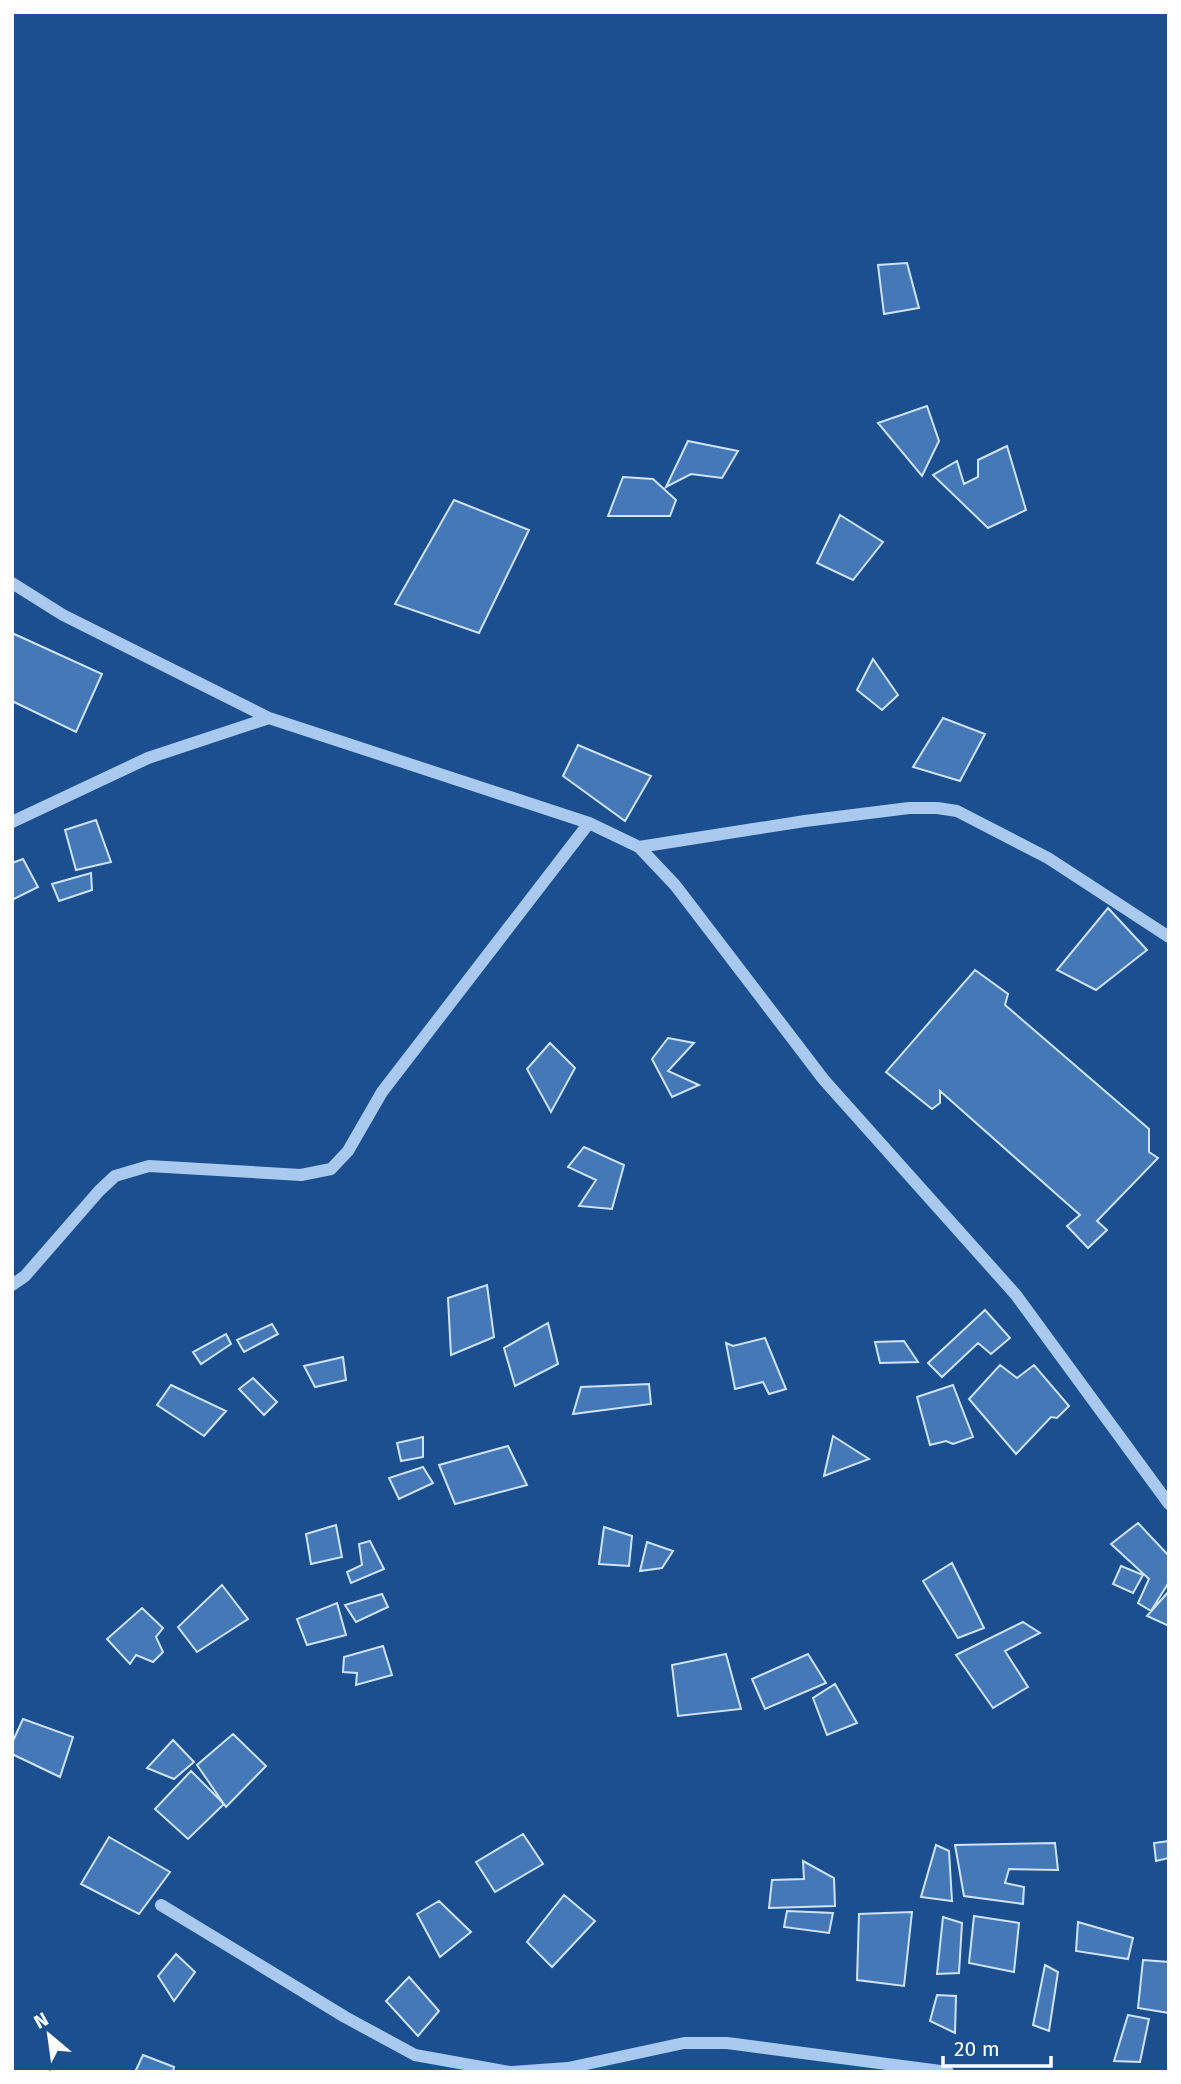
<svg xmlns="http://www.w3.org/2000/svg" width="1181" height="2084" font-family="'Fira Sans',sans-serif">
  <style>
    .building { fill: #4478b7; stroke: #cfe3fa; stroke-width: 2 }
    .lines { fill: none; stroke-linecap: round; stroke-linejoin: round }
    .minor { stroke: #a9c9ee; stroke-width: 12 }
  </style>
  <rect width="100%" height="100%" fill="#1b4f8f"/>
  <!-- building -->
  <path class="building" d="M907,263L919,308L884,314L878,265Z
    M927,406L939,441L922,476L878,423Z
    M688,441L738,451L722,478L691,474L666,487Z
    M1007,446L1026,510L988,528L933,475L957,461L964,484L978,477V460Z
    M623,477L653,479L676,500L670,516H608Z
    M454,500L529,530L479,633L395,604Z
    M840,515L883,542L853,580L817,563Z
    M12,633L102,674L76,732L12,701Z
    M873,659L898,695L882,710L857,690Z
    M943,718L985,734L960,781L913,767Z
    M578,745L651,776L625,821L563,776Z
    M96,820L111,862L76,870L65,830Z
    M23,859L38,887L12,900V863Z
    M91,873L92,890L59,901L52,884Z
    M1108,908L1147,950L1096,990L1057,970Z
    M975,970L1008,994L1005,1005L1149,1129V1152L1158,1158L1097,1221L1107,1230L1088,1248L1067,1226L1080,1215L940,1091V1103L932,1109L886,1072Z
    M668,1038L694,1043L668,1071L699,1085L672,1097L652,1059Z
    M550,1043L575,1068L551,1112L527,1069Z
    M584,1147L624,1165L612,1209L579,1206L596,1180L568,1167Z
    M487,1285L494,1337L451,1355L448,1298Z
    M985,1310L1010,1338L991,1354L978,1343L942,1377L928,1363Z
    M548,1323L558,1364L515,1386L504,1348Z
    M272,1324L278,1334L244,1352L237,1340Z
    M226,1334L231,1344L201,1364L193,1352Z
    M765,1338L786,1389L769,1394L763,1382L735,1389L726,1343L733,1346Z
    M904,1341L918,1362L880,1363L875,1342Z
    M343,1357L346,1380L315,1387L304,1366Z
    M1000,1365L1017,1378L1034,1365L1069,1406L1057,1418L1051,1417L1016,1454L969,1399Z
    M253,1378L277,1402L264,1415L239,1389Z
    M649,1384L651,1404L573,1414L581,1387Z
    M171,1385L226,1411L204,1436L157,1405Z
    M953,1385L973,1437L953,1444L946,1441L930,1445L917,1397Z
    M833,1436L869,1459L824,1476Z
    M423,1437V1457L401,1461L397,1443Z
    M508,1446L527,1485L455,1504L439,1465Z
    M423,1467L433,1483L399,1499L389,1478Z
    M1138,1523L1169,1556V1582L1151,1611L1138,1603L1149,1579L1111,1544Z
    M336,1525L342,1557L311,1564L306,1534Z
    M604,1527L632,1536L629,1566L599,1564Z
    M370,1541L384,1569L351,1583L347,1572L362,1565L359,1544Z
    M647,1542L673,1551L662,1568L640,1571Z
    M952,1563L984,1628L958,1638L923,1581Z
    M1121,1566L1143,1575L1133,1593L1113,1584Z
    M222,1585L248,1619L197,1652L178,1627Z
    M1169,1591V1626L1147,1616Z
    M382,1594L388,1607L356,1622L345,1605Z
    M337,1603L346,1635L307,1645L297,1619Z
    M142,1608L163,1628L156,1637L163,1652L153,1662L136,1655L130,1664L107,1639Z
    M1023,1622L1040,1633L1005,1651L1028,1687L993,1708L956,1655Z
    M383,1646L392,1675L356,1685L357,1673L343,1672L344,1657Z
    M726,1654L741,1709L678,1716L672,1665Z
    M808,1654L826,1683L765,1709L752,1679Z
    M835,1684L857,1723L827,1735L813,1698Z
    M23,1719L73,1737L60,1777L12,1754V1743Z
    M233,1734L266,1766L226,1807L197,1765Z
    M173,1740L194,1762L174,1779L147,1768Z
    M191,1771L224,1804L188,1839L155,1809Z
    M523,1834L543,1864L495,1892L476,1862Z
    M109,1837L170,1872L139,1914L81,1884Z
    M1169,1841V1858L1156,1861L1154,1843Z
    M1055,1843L1058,1870L1009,1869L1005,1883L1024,1887L1023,1904L964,1896L955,1845Z
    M936,1845L949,1851L952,1901L921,1897Z
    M803,1861L834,1878L835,1906L769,1908L772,1880L804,1879Z
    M564,1895L595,1921L552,1967L527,1942Z
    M439,1901L471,1932L440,1957L417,1914Z
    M787,1911L833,1913L829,1933L784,1927Z
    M912,1912L904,1986L857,1980L859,1914Z
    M974,1916L1019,1923L1014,1972L969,1963Z
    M943,1917L962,1923L959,1973L937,1974Z
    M1078,1922L1133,1938L1128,1959L1076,1951Z
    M176,1954L195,1972L174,2001L158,1976Z
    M1143,1960L1169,1962V2013L1138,2008Z
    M1045,1965L1058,1972L1049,2031L1033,2025Z
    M409,1977L439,2011L418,2036L386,2001Z
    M937,1995L956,1996L955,2033L930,2021Z
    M1128,2015L1149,2019L1140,2062L1114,2061Z
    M143,2055L174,2067L173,2072H135Z"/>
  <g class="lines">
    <!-- minor -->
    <path class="minor" d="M12,583L63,615L269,718
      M12,822L148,758L269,718L589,823L639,847L675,885L824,1080L1016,1295L1169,1504
      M639,847L805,821L909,808H937L957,811L1048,858L1169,937
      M12,1285L25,1276L99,1191L115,1176L149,1166L301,1175L331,1169L348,1151L382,1092L589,823
      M161,1905L345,2017L415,2055L510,2072
      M512,2072L568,2068L684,2043H727L948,2072"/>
  </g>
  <!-- border -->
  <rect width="1181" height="2084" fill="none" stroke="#ffffff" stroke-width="28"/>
  <!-- north arrow -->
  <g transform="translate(49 2035) rotate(331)" stroke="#1b4f8f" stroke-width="5" paint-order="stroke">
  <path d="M0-5L12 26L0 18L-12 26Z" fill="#ffffff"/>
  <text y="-10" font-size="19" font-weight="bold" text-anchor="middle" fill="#ffffff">N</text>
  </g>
  <!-- scale -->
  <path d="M943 2056v10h108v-10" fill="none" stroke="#ffffff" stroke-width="3.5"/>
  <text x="954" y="2056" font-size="21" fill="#ffffff" stroke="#1b4f8f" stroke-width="5" paint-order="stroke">20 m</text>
</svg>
